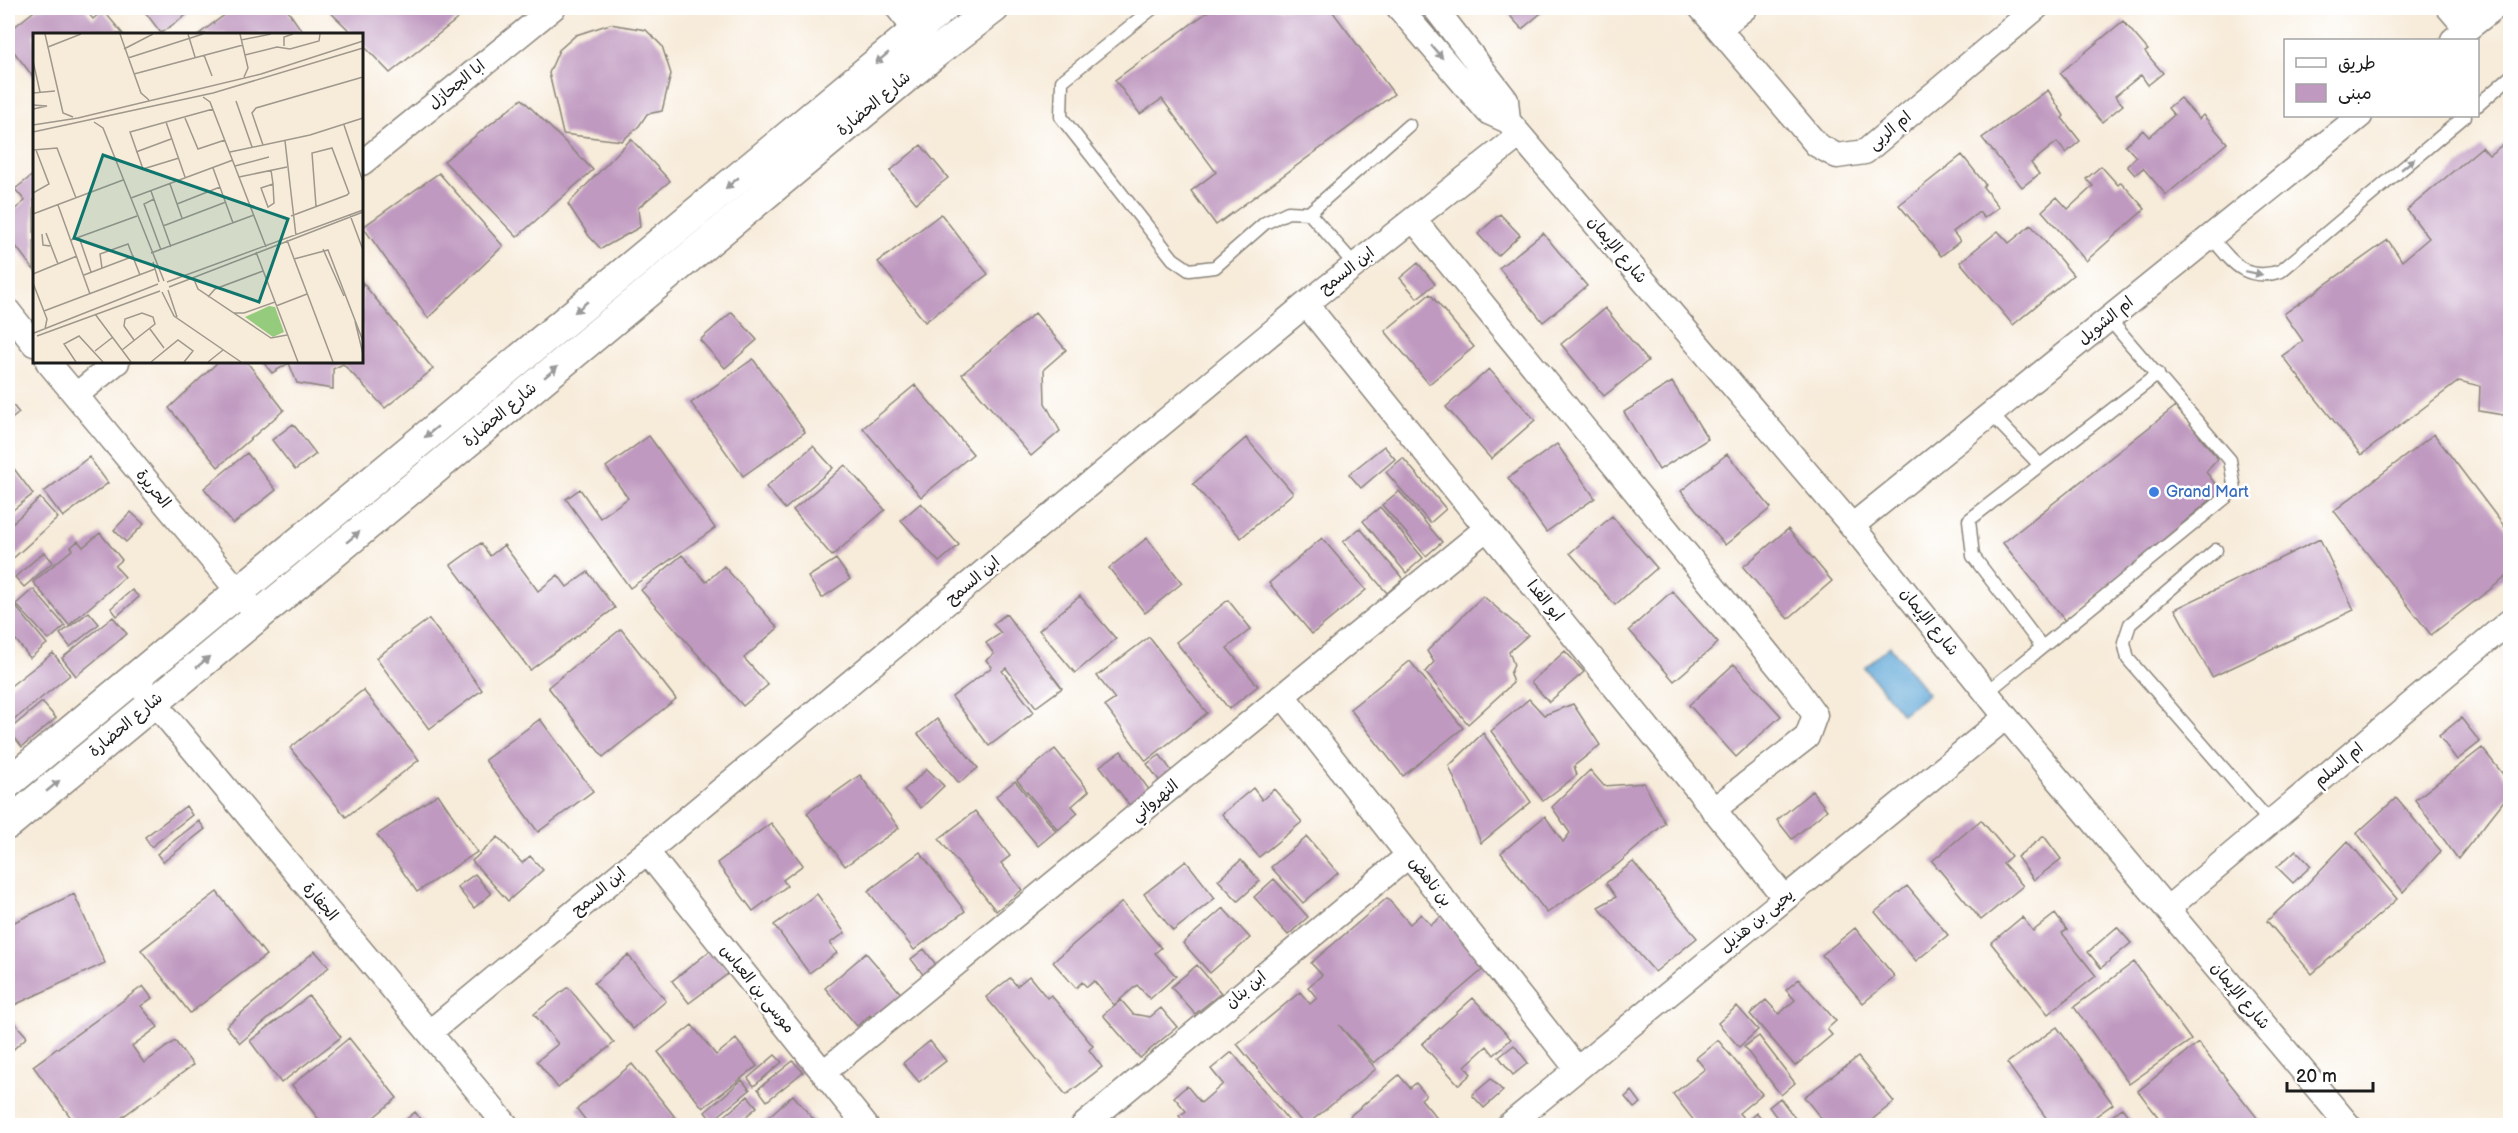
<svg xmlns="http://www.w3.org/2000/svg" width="2518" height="1133" font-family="'Balsamiq Sans','Playpen Sans Arabic',sans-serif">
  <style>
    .water { fill: #61a7d7; stroke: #3e627a; stroke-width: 1.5 }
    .building { fill: #bf99c0 }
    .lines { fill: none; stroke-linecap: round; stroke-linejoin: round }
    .service-casing { stroke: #8a847a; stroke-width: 15 }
    .minor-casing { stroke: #8a847a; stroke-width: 27 }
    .tertiary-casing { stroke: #8a847a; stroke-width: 33 }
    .service { stroke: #fff; stroke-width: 12 }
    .minor { stroke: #fff; stroke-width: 24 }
    .tertiary { stroke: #fff; stroke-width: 30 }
    .oneway { fill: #999 }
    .shop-dot { fill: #3f7fe0; stroke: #fff; stroke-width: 2 }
    .labels { text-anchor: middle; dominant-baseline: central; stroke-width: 5; stroke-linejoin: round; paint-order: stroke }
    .street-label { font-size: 16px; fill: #1c1c1c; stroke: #fff }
    .shop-label { font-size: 16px; fill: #366cbe; stroke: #fff; text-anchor: start }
    .inset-road { fill: none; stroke: #9f988d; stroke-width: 1.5 }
    .view { fill: #0f766e; fill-opacity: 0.15; stroke: #0f766e; stroke-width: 3 }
    .inset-edge { fill: none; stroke: #1c1c1c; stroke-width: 3 }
  </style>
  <rect width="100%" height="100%" fill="#fff"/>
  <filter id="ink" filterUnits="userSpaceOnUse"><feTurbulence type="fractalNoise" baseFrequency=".0167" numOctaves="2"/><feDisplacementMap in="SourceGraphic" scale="12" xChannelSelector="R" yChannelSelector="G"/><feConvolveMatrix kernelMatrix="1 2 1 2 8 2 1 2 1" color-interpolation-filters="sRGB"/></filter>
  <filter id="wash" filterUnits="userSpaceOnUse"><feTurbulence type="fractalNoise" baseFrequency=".008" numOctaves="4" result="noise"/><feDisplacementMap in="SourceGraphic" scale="24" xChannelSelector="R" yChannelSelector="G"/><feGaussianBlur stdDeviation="1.35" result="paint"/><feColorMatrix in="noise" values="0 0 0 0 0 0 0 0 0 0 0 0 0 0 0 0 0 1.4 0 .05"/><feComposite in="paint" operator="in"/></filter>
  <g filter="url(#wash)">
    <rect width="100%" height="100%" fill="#f7ebd9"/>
    <!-- water -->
    <path class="water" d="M1890,646L1928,694L1902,714L1864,667Z"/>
    <g id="blocks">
      <!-- building -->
      <path class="building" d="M38,8H84L93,19L103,10L123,34H34V78L8,44V32Z
        M142,8H196L161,33Z
        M234,8H286L304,34H199Z
        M326,8H471L390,73L362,44V34H353Z
        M1213,8H1330L1394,94L1216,225L1191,191L1216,172L1162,99L1140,114L1115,80Z
        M1503,8H1547L1522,29Z
        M2123,21L2148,50L2145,52L2163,73L2148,85L2141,75L2115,96L2123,105L2102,122L2060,73Z
        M610,24L646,30L662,46L671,74L662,111L647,114L639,126L622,141L563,134L549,73L559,50L576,35Z
        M2048,90L2064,116L2062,118L2080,141L2066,153L2057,142L2031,163L2039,174L2022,187L1982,138Z
        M2180,98L2199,119L2203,115L2227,143L2166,195L2143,168L2135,175L2127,166L2136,157L2125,145L2143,130L2149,137L2174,115L2168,108Z
        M522,99L593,170L517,237L444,161Z
        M631,139L670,181L638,208L640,227L601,249L589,236L568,204Z
        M2510,139V416L2479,411L2480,386L2459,381L2361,455L2282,356L2303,341L2284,314L2388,240L2402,261L2429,238L2407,210L2482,147L2489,155Z
        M921,145L948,178L916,203L890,171Z
        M1962,155L1985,184L1983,187L1999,207L1984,218L1979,212L1953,232L1960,241L1941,256L1899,205Z
        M2101,166L2118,185L2121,182L2145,209L2086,261L2042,211L2057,197L2068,209L2093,186L2086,179Z
        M439,173L503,246L428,318L363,227Z
        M34,174V270L8,236V215L25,201L15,189Z
        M941,214L988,274L925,322L878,262Z
        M1500,214L1520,235L1498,256L1478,234Z
        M2031,225L2073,275L2013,325L1960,262L1998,231L2009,243Z
        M1543,233L1587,286L1543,322L1499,268Z
        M1418,263L1435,284L1417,298L1400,278Z
        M362,282L433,369L385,408L343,364L333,369V389L297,383L289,363L272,373L263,362H362Z
        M1430,294L1474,347L1429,384L1385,331Z
        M1605,308L1648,361L1604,396L1561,344Z
        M732,312L757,340L725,368L700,340Z
        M1035,313L1066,350L1044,369L1045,403L1060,431L1031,456L962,374Z
        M753,359L805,432L743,476L691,403Z
        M218,362H247L284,410L218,467L169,408Z
        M1489,369L1535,420L1491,459L1446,407Z
        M1672,382L1708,439L1659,470L1624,412Z
        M915,385L973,454L921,497L863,428Z
        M8,399L19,413L8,422Z
        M2176,406L2218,459L2206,472L2221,491L2066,622L2003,543Z
        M293,424L316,454L295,470L272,440Z
        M2434,434L2510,534V574L2431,635L2334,511Z
        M649,436L715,528L630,588L566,499L580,489L600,518L628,498L606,467Z
        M1246,438L1293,493L1241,538L1193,484Z
        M1557,444L1595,498L1546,532L1508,478Z
        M813,446L833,468L785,509L766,487Z
        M1384,446L1395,459L1361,488L1349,474Z
        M247,453L276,490L233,524L204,488Z
        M1727,454L1771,508L1725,545L1681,491Z
        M89,457L108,483L63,517L44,492Z
        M1403,458L1446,509L1430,523L1386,472Z
        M9,462L33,494L8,514V463Z
        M845,465L885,510L832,556L793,510Z
        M1399,491L1442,542L1426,556L1382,505Z
        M40,498L58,518L10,561L8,557V527Z
        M921,503L959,545L939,562L901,520Z
        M1380,507L1423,558L1406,573L1363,521Z
        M131,512L144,524L126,542L114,530Z
        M1612,516L1657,568L1615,605L1570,553Z
        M1360,528L1403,579L1387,593L1343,542Z
        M1788,529L1832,581L1788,619L1743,567Z
        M100,533L122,560L115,566L125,577L69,625L33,582L73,549L71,547L78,541L83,547Z
        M1147,538L1182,583L1145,613L1109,568Z
        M1322,538L1366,590L1312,634L1269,583Z
        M2320,539L2354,610L2212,677L2175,609Z
        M481,543L490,556L504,545L538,591L558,575L567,587L588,572L615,608L530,670L451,565Z
        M44,552L53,562L24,587L15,577Z
        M682,555L706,582L724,566L778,628L744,658L768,685L743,706L641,590Z
        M836,559L850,579L822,598L808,577Z
        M33,589L65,626L49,640L16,604Z
        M132,590L139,597L117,616L111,608Z
        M1672,591L1718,643L1674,681L1629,630Z
        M1080,596L1116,639L1075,673L1039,630Z
        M1483,596L1528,635L1509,652L1514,665L1510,674L1513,683L1468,724L1425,672L1434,662L1427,651Z
        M8,597L47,644L30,658L8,630Z
        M1228,600L1251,629L1227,648L1258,686L1229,709L1176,642Z
        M89,612L99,624L70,647L60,634Z
        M1006,614L1062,688L1036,707L1006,668L1002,671L1034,712L989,746L952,697L992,667L986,660L994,654L986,643L1001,633L993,624Z
        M113,617L127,634L76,676L62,658Z
        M429,619L482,690L429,729L376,658Z
        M621,629L676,699L603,757L548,687Z
        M1149,637L1207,713L1146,761L1105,706L1115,699L1097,676Z
        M1565,651L1584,672L1549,702L1531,682Z
        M53,653L70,675L10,723L8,720V688Z
        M1410,661L1463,728L1403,776L1350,709Z
        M1734,664L1781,716L1736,757L1689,705Z
        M363,690L419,760L346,817L290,748Z
        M1529,699L1544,715L1573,704L1600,745L1574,766L1577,775L1543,801L1491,731Z
        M42,702L56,718L22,747L9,730Z
        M2461,718L2480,742L2457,760L2439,736Z
        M540,719L593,791L538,832L485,760Z
        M937,719L978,768L959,783L918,734Z
        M1483,733L1531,802L1481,843L1449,766Z
        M2482,748L2510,783V793L2458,859L2415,800Z
        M1055,749L1089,791L1072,806L1078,813L1058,830L1017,780Z
        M1121,751L1150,791L1130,806L1100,766Z
        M1160,755L1174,774L1161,783L1147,764Z
        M927,769L944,786L921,808L904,790Z
        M1590,770L1604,786L1644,783L1665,823L1618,864L1547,913L1501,853L1545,816L1563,842L1570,833L1552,807Z
        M860,775L899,828L845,866L807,813Z
        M1015,781L1056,831L1038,846L996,796Z
        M1253,788L1262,800L1274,789L1302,822L1259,857L1222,814Z
        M1812,791L1827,810L1792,839L1777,820Z
        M438,794L477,852L417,892L377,835Z
        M2396,798L2441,851L2403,892L2357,833Z
        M186,806L192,815L151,847L145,837Z
        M975,811L1010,856L1001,863L1022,890L996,911L939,839Z
        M1981,820L2011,856L2003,863L2023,886L1981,920L1932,861Z
        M199,821L205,829L163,862L157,854Z
        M771,823L803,865L783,880L787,886L753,911L717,863Z
        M2044,836L2061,859L2034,880L2017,857Z
        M498,837L522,863L530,856L543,870L508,901L472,861Z
        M1307,837L1338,873L1303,903L1271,867Z
        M2348,841L2397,899L2312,974L2267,921L2306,885Z
        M2296,850L2311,866L2293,883L2277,867Z
        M920,852L965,911L914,950L868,891Z
        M1241,860L1260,881L1238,901L1218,880Z
        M1186,861L1215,898L1173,931L1144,894Z
        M1633,862L1697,938L1655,972L1598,907L1616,897L1606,883Z
        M475,874L491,894L474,908L457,887Z
        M1274,879L1308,917L1288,935L1254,897Z
        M1907,886L1948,935L1916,961L1875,912Z
        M217,892L266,955L190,1013L141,950Z
        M74,894L105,963L8,1008V925Z
        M817,894L845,933L830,943L837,953L809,973L774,925Z
        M1387,898L1410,924L1421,914L1431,925L1442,916L1486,967L1374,1063L1339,1025L1376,1069L1305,1126L1237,1044L1300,992L1310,1004L1317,998L1308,987L1322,975L1311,963Z
        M1122,902L1161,948L1155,953L1176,976L1150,999L1137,985L1114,1005L1094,981L1087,987L1082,982L1076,988L1053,962Z
        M1223,908L1250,938L1210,973L1183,943Z
        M2055,914L2067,930L2062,933L2096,976L2048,1014L1991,943L2022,917L2033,931Z
        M2117,927L2131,943L2101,968L2088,952Z
        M1855,928L1895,977L1863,1003L1822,955Z
        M924,949L941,971L928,981L911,959Z
        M711,950L729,973L689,1003L672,981Z
        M315,951L329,967L240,1043L226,1026Z
        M866,953L903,996L874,1020L870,1015L857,1026L825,988Z
        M628,955L666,1001L633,1029L594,983Z
        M2134,962L2191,1040L2129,1084L2074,1007Z
        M1197,965L1221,993L1195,1014L1171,987Z
        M1029,976L1047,998L1051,995L1093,1046L1089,1050L1102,1067L1066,1095L986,997L1010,978L1017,986Z
        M1799,979L1836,1021L1827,1029L1832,1035L1795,1066L1750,1014L1766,1000L1779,1014L1795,1000L1786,990Z
        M143,986L152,998L141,1006L158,1027L132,1046L144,1063L175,1041L193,1065L110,1126H77L33,1066Z
        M568,987L614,1043L558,1088L537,1061L558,1044L534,1014Z
        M309,996L341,1037L281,1083L250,1041Z
        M1473,998L1511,1039L1494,1055L1487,1046L1465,1066L1471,1074L1459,1085L1422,1044Z
        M1121,1000L1133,1014L1150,1017L1161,1008L1177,1027L1140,1058L1103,1015Z
        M1737,1006L1758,1030L1739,1047L1718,1023Z
        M8,1015L27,1037L8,1054Z
        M692,1025L716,1055L736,1039L757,1066L703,1108L658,1052Z
        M2057,1027L2113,1104L2082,1126H2052L2007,1063Z
        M1759,1036L1795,1083L1781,1095L1744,1047Z
        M349,1038L397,1098L363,1126H324L292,1085Z
        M1718,1040L1762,1094L1739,1113L1743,1118L1733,1126L1726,1123L1723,1126H1698L1673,1094L1705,1069L1696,1058Z
        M930,1041L946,1061L919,1082L903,1063Z
        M2198,1043L2259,1120L2251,1126H2165L2138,1091Z
        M1514,1045L1528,1063L1513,1075L1499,1057Z
        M1232,1052L1293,1126H1187L1179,1116L1186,1111L1174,1097L1187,1086L1201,1103L1223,1084L1211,1069Z
        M775,1055L782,1062L754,1086L748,1078Z
        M1858,1057L1894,1102L1864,1126H1827L1804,1097Z
        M793,1061L803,1072L767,1101L758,1089Z
        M632,1064L663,1102L682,1126H590L577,1109Z
        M1399,1075L1410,1088L1416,1083L1426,1095L1421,1099L1440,1122L1436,1126H1357L1350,1116Z
        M1491,1079L1503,1091L1484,1108L1472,1095Z
        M742,1080L750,1090L712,1121L705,1112Z
        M1632,1091L1641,1103L1634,1108L1625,1097Z
        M793,1095L819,1126H758Z
        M748,1096L757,1107L735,1126H713Z
        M1780,1098L1801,1126H1783L1769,1107Z
        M2122,1108L2136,1126H2100Z
        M415,1112L426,1126H398Z
        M1756,1113L1764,1122L1760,1126H1742Z"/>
    </g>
  </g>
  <g filter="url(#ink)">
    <use href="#blocks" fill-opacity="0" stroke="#8a847a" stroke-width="1.5"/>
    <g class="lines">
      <!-- service casing -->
      <g class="service-casing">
        <path id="service" d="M1153,8L1062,81L1061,117L1173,259L1189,270L1215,267L1265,223L1288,212L1309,213L1355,265
          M2478,105L2510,77
          M1309,213L1409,125
          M2210,236C2232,261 2244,283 2281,271L2465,116
          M1991,414L2040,465
          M2216,550L2130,624L2124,642L2128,659L2270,822
          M2042,647L1973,556L1969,520L2158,374
          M1986,693L2235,490L2230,460L2109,319"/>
      </g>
      <!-- minor casing -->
      <g class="minor-casing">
        <path id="minor" d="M898,8L926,43
          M1399,8L1488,112L1508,121L1520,135L1852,526L2006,717L2349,1126
          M1435,8L1506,100L1508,121
          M1701,8L1817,145L1837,156L1865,152L2036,8
          M2449,8L2467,29
          M1719,29L1745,8
          M2453,40L2494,8
          M362,163L553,8
          M1414,220L1795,687L1815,715L1807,737L1713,810
          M1306,304L1785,898
          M8,311L34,344
          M48,362L258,615
          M76,395L117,362
          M1852,526L2360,116
          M143,689L507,1126
          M1283,696L1577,1069
          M647,852L866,1126
          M2167,909L2510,621
          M430,1032L1306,304L1520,135
          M824,1072L1487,528
          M1083,1126L1409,855
          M1508,1126L2006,717"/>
      </g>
      <!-- tertiary casing -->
      <g class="tertiary-casing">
        <path id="tertiary" d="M8,783L943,8
          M8,824L934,54L994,8"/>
      </g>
      <!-- service -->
      <use href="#service" class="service"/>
      <!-- minor -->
      <use href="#minor" class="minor"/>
      <!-- tertiary -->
      <use href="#tertiary" class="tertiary"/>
    </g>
    <!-- one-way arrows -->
    <defs><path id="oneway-solid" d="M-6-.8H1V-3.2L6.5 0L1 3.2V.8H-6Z" transform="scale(1.5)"/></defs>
    <g class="oneway">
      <use href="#oneway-solid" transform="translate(1437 52) rotate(49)"/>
      <use href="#oneway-solid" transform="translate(882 58) rotate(140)"/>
      <use href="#oneway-solid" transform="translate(2408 164) rotate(-40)"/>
      <use href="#oneway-solid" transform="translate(732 183) rotate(140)"/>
      <use href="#oneway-solid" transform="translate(2254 273) rotate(12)"/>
      <use href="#oneway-solid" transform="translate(581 307) rotate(140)"/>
      <use href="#oneway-solid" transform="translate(551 372) rotate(-40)"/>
      <use href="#oneway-solid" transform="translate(431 432) rotate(140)"/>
      <use href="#oneway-solid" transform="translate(353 537) rotate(-40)"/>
      <use href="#oneway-solid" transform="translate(203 662) rotate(-40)"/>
      <use href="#oneway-solid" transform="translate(53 786) rotate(-40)"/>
    </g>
  </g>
  <!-- markers -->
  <circle class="shop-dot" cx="2154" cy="492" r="6"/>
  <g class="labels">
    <!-- street labels -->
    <g class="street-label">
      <text transform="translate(457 85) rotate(-39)">ابا الجحازل</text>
      <text transform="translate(874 104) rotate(-40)">شارع الحضارة</text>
      <text transform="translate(1890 131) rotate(-40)">ام الربى</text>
      <text transform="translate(1617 250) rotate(50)">شارع الإيمان</text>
      <text transform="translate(1347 271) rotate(-38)">ابن السمح</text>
      <text transform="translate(2106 321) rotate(-39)">ام الشويل</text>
      <text transform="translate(500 415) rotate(-40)">شارع الحضارة</text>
      <text transform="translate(153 489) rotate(51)">الحريرة</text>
      <text transform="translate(973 581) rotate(-40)">ابن السمح</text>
      <text transform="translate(1545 601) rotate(51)">ابو الفدا</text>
      <text transform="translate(1929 622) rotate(51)">شارع الإيمان</text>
      <text transform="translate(126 725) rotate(-40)">شارع الحضارة</text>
      <text transform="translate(2339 765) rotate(-40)">ام السلم</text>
      <text transform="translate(1155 801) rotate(-39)">النهرواني</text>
      <text transform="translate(1430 882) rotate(52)">بن ناهض</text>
      <text transform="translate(599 892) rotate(-40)">ابن السمح</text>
      <text transform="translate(320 902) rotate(50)">الجفارة</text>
      <text transform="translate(1757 921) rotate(-39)">يحيى بن هذيل</text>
      <text transform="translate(757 989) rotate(51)">موسى بن العباس</text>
      <text transform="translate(1246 990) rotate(-40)">ابن بنان</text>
      <text transform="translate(2240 996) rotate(50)">شارع الإيمان</text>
    </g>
    <!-- shop labels -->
    <g class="shop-label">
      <text x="2166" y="492">Grand Mart</text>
    </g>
  </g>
  <!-- overview -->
  <g transform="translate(33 33)">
    <rect width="330" height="330" fill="#f7ebd9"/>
    <path d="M236,273L242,274L251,299L240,304L212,284Z" fill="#95cb7d"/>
    <path class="inset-road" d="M12,1L30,80L40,84M87,1L108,60L116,67M155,1L162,24M207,1L215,35L211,44M208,7L238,1M251,13V4L260,1M15,14L48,1M91,16L120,1M171,22L179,43M212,22L244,14L257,16L286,8L287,1M95,25L170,1M0,28L7,59M101,41L210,12M0,60L22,58M170,64L177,69L233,214M203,68L219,114M0,72L14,73L0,76M152,85L165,116L192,107M61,89L70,95L131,248M133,89L152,144M0,92L45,85L228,41L330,8M311,92L330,149M0,99L180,60L330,15M252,108L263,203M230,112L219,80L223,75L330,44M0,117L24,115L43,165M103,119L138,106M197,119L277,102L330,85M146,125L110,136L97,99L180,76M202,133L236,124M180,135L200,190M238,137L240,151L241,170L235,174L228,155L240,151M206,144L254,134M137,151L149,185M118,158L138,214M0,160L16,151L3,117M98,165L200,127M121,166L111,171L128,217M144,171L187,154M25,172L57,261M0,181L90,147M317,182L330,217M258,183L314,162L316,160L299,115L279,120L283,173M130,193L193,169M13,200L25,231M9,201L10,212L17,213M46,204L58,239M38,207L104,183M254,207L300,329M290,216L311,263M223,219L265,329M118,220L221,182M261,226L295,217L330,308M120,229L126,249M69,235L67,221L95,211L107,242M0,241L44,223M51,242L101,223M160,244L165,256L238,305L254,302M134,249L330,177M0,250L14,286L12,296M136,254L330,179M135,257L144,284M129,259L141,283L208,329M175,264L182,256L230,238M243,273L274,261M11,278L122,236M201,280H211L242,269M62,281L98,329M322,288L330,321M117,296L131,315M1,300L125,251M4,303L127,258M89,317L122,291L120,284L109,280L92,286L91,293L101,307M62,318L80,304M43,329L31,311L46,303L70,329M118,329L145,307L160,318L151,329M175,329L190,317"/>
    <path class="view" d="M70,122L255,186L226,269L41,205Z"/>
    <rect width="330" height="330" class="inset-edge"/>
  </g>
  <!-- margin -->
  <rect width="2518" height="1133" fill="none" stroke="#fff" stroke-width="30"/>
  <!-- legend -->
  <rect x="2284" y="39" width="195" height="78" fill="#ffffff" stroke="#a4a4a4" stroke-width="1.5"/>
  <rect x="2296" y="58" width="30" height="9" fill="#ffffff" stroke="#a4a4a4" stroke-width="1.5"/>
  <text x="2338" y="69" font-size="18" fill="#1c1c1c">طريق</text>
  <rect x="2296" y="84" width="30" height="18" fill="#bf99c0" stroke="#a4a4a4" stroke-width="1.5"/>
  <text x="2338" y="99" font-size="18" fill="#1c1c1c">مبنى</text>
  <!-- scale -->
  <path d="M2287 1082v9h86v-9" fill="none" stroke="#1c1c1c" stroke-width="3"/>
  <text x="2296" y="1082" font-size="18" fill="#1c1c1c" stroke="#ffffff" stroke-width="4.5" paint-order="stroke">20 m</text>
</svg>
